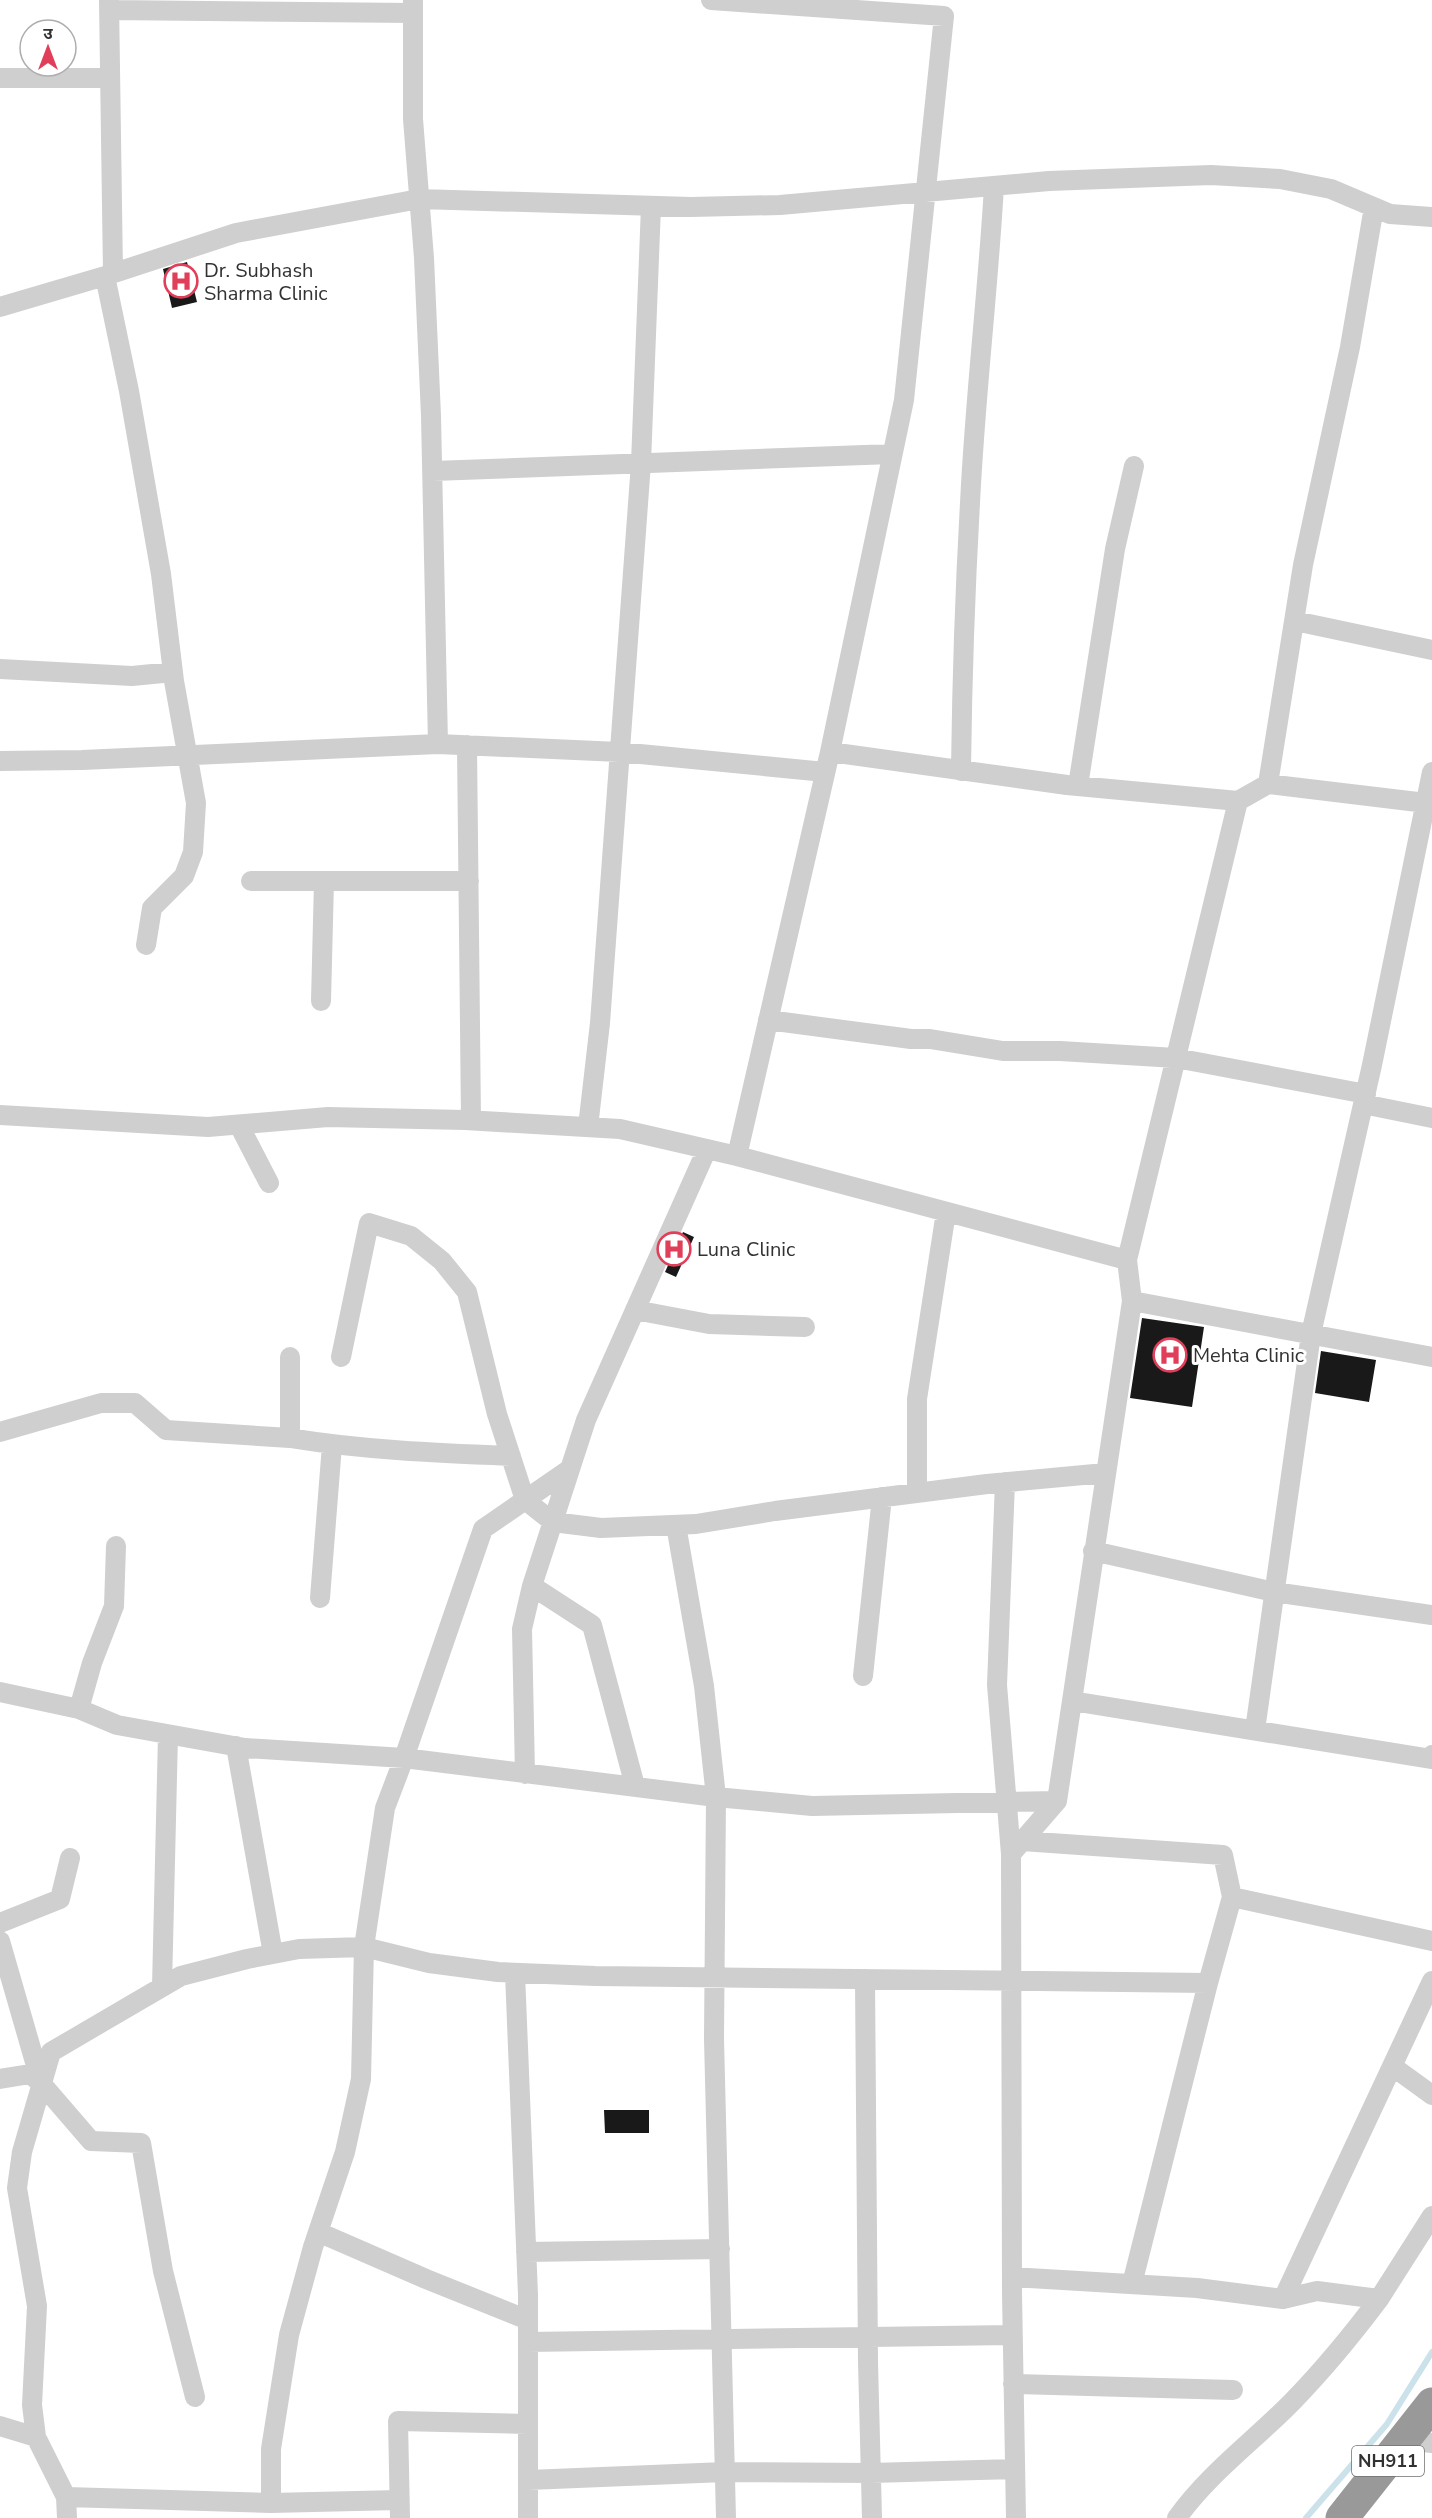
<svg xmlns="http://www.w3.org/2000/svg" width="1432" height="2518" font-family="'Nunito Sans','Noto Sans Devanagari',sans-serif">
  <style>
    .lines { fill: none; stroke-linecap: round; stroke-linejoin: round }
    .stream { stroke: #cce2ea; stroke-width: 6 }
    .building { fill: #191919 }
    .street { stroke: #cfcfcf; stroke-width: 20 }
    .highway { stroke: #999; stroke-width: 33 }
    .labels { text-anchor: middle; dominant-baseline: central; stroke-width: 6; stroke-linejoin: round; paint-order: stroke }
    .shield { fill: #fff; stroke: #707070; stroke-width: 1.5 }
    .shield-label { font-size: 18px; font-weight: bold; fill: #323232 }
    .poi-label { font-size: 20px; fill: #323232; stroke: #fff; text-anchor: start }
  </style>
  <rect width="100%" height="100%" fill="#fff"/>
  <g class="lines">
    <!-- stream -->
    <path class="stream" d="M1306,2518L1387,2424L1432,2352"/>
  </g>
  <!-- building -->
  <path class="building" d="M187,262L197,302L172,308L163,269Z
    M683,1232L694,1237L676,1277L665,1272Z
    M1142,1318L1204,1327L1192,1407L1130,1398Z
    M1321,1351L1376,1360L1369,1402L1315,1393Z
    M604,2110H649V2133H605Z"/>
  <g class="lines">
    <!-- street -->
    <path class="street" d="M109,0L113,273
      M413,0V119L424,258L431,416L438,744
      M711,0L944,16L904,400L830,752L737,1156
      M109,10L413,13
      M0,78H110
      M105,276L129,391L161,574L174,681L196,803L193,852L184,876L152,908L146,945
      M0,307L105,276L236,233L419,199L691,207L780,205L1049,181L1211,175L1280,179L1331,189L1390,214L1432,217
      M433,471L892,454
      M1295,621L1432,650
      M0,669L132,676L173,672
      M467,745L471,1120
      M830,752L1067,785L1238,801L1127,1260L1132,1301L1057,1801L1011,1854L1012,2293L1016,2518
      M0,761L82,760L438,744L619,752L825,772
      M961,771C962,681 965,592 970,503C975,397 988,292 994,186
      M1268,784L1303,565L1350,347L1374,207
      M1078,786L1115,549L1134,466
      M1238,801L1268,784L1426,803
      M251,881H469
      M321,1001L324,881
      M768,1020L911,1039H930L1003,1051H1060L1176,1058L1366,1094
      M1363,1104L1432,1118
      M0,1115L208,1127L328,1117L465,1120L620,1129L737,1156L1127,1260
      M239,1125L269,1183
      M588,1127L600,1023L641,463L651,206
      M1132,1301L1432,1357
      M635,1310L709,1324L805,1327
      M290,1357V1438C363,1450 437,1453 511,1456
      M341,1357L369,1223L411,1236L442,1261L467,1292L497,1414L525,1500L553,1522L601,1528L696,1524L775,1511L987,1484L1105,1473
      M0,1432L101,1403H135L166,1430L290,1438
      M1005,1482L997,1685L1011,1854
      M917,1493V1399L946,1212
      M676,1525L704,1686L716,1797L714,2039L726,2518
      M116,1546L114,1606L92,1663L79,1709L117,1725L245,1748L404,1758L716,1797L812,1806L1057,1801
      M1093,1551L1274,1592L1432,1615
      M532,1586L592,1625L635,1786
      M320,1598L332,1445
      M863,1676L882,1497
      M0,1692L79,1709
      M1072,1701L1431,1759L1432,1755
      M1255,1730L1311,1334L1372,1065L1432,772
      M236,1746L273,1954
      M525,1774L522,1629L532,1586L586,1420L707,1149
      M1022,1841L1223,1855L1232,1897L1208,1983L1132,2284
      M1232,1897L1432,1941
      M0,1923L60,1899L70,1858
      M0,1941L41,2083
      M515,1973L528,2295V2518
      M865,1979L868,2362L872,2518
      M162,1987L168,1735
      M1392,2066L1432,2095
      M0,2079L30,2074L41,2083L91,2141L141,2143L163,2271L195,2397
      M318,2232L426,2279L528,2320
      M526,2252L720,2249
      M1012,2277L1197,2288L1283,2299L1317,2291L1379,2299L1432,2216
      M1283,2299L1432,1981
      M528,2342L1012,2335
      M1013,2384L1233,2390
      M0,2426L36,2437
      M1404,2440L1432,2443
      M528,2480L725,2472L871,2473L1015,2469
      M66,2497L271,2503L399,2500
      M271,2503V2449L289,2335L313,2247L345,2152L361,2079L364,1947L385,1808L404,1758L483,1529L570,1469
      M67,2518L66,2497L36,2437L32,2405L37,2306L17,2188L22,2152L51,2052L181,1976L247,1959L299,1949L364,1947L429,1963L498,1972L595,1976L1208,1983
      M400,2518L398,2421L528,2424
      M1177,2518C1209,2473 1255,2440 1293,2401C1324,2369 1352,2335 1379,2299"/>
    <!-- highway -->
    <path class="highway" d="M1342,2518L1432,2404"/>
  </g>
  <!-- icons -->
  <defs>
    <g id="hospital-ring" transform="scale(1.725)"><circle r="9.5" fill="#fff" stroke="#e03e59" stroke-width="1.5"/><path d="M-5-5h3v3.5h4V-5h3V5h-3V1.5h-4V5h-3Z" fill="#e03e59"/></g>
  </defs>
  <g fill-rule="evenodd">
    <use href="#hospital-ring" x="181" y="281"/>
    <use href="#hospital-ring" x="674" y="1249"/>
    <use href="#hospital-ring" x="1170" y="1355"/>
  </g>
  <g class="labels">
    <!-- shield labels -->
    <rect class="shield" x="1352" y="2446" width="72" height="30" rx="4.5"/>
    <g class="shield-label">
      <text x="1388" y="2461">NH911</text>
    </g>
    <!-- poi labels -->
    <g class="poi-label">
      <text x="204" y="270">Dr. Subhash<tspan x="204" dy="23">Sharma Clinic</tspan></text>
      <text x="697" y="1249">Luna Clinic</text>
      <text x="1193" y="1355">Mehta Clinic</text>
    </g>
  </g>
  <!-- north arrow -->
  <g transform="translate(48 48)"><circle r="28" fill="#ffffff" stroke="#adadad" stroke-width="1.5"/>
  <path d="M0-4.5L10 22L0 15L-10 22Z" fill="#e03e59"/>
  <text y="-9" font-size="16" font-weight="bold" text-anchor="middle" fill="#323232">उ</text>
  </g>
</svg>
